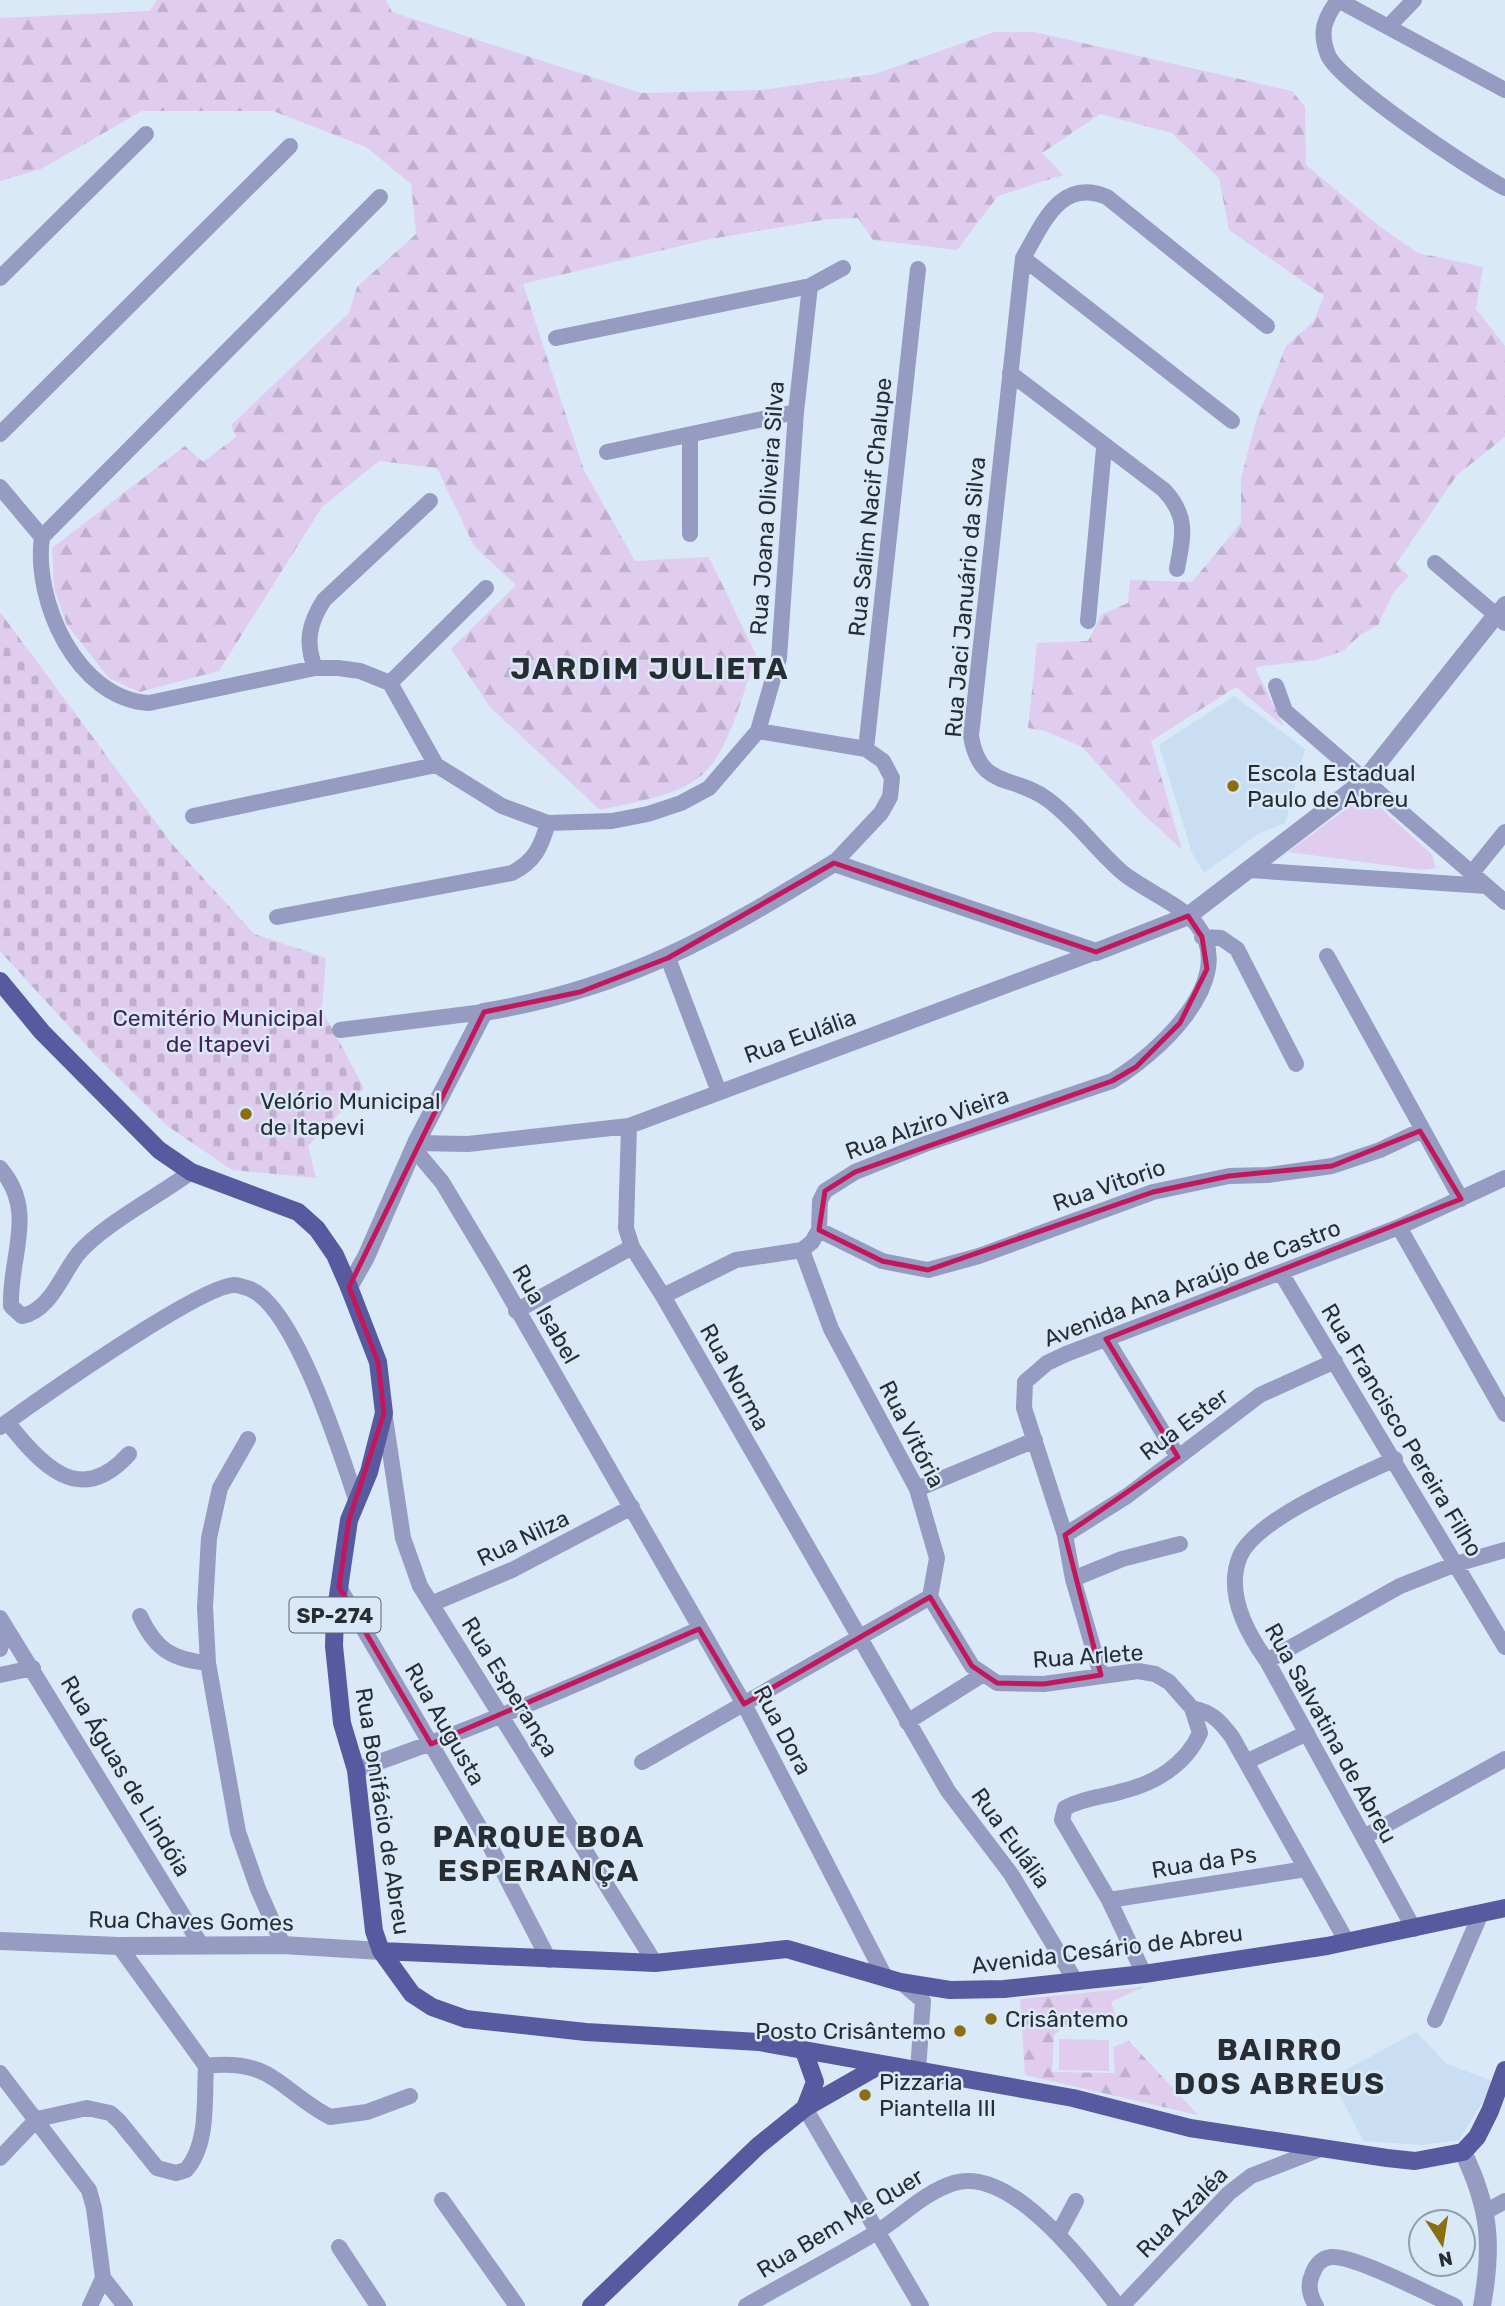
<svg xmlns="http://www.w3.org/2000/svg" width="1505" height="2306" font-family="Rubik,sans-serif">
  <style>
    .built { fill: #c9def3 }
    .forest { fill: url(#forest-firs) }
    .cemetery { fill: url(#cemetery-stones) }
    .green { fill: #e0ccef }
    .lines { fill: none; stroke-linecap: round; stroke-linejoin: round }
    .minor { stroke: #969bc2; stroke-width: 16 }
    .tertiary { stroke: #969bc2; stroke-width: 18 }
    .primary { stroke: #575a9f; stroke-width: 18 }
    .marked { fill: none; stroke: #c2185b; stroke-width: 5; stroke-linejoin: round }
    .poi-dot { fill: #8b6e0f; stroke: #d9e9f8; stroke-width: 2.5 }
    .labels { text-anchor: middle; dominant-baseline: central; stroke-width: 5; stroke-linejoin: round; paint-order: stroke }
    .shield { fill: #d9e9f8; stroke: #5c656e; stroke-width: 2 }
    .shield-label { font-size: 21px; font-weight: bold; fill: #272d33 }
    .street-label { font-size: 23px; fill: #272d33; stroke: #d9e9f8 }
    .poi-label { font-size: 23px; fill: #272d33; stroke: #d9e9f8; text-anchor: start }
    .park-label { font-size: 23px; fill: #452359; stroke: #d9e9f8 }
    .district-label { font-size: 30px; font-weight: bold; letter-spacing: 2px; fill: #272d33; stroke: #d9e9f8 }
  </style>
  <defs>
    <pattern id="forest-firs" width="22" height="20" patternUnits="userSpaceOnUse" patternTransform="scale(1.75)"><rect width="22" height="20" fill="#e0ccef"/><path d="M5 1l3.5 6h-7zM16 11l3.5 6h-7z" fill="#c0b0cd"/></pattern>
    <pattern id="cemetery-stones" width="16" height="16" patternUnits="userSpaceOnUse" patternTransform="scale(1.75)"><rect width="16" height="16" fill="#e0ccef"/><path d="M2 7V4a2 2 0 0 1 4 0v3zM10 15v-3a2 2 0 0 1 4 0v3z" fill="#c0b0cd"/></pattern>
  </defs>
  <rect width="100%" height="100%" fill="#d9e9f8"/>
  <!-- built -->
  <path class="built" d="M1234,696L1305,749L1285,823L1260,833L1204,873L1192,853L1159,745Z
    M1416,2032L1447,2064L1495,2082L1459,2140L1423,2145L1363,2141L1331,2078Z"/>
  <!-- forest -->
  <path class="forest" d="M157,0H386L392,12L641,93L762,90L875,74L994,32H1035L1292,91L1305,107L1306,165L1379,226L1418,253L1483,267L1476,309L1505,346V437L1457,475L1396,564L1409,576L1393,593L1378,625L1360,635L1343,651L1316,660L1255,667L1284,727L1236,687L1151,741L1182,850L1141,812L1082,747L1045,731L1028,728L1037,643L1088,641L1102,614L1128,603L1130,580L1192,582L1241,523V478L1256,421L1286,346L1314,321L1324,296L1229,230L1219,178L1172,133L1100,114L1042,153L1063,175L998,196L957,250L873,240L858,218L828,219L705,240L523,284L584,470L635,561L709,557L756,655C744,690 730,750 703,774C678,797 631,802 600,810L490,707L451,649L516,585L474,546L437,468L379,461L322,507L219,671L139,692L109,678L67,625L54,588L52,548L185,446L203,462L236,437L231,425L349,313L357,287L416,234L411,184L366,147L273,111H142L41,169L0,181V18L150,11Z
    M1143,1987L1111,2002L1116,2018L1061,2028L1054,2036L1052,2072L1115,2073L1113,2047L1129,2041L1198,2115L1025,2075L1020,1999Z"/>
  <!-- cemetery -->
  <path class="cemetery" d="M0,612L172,844L254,934L326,958L322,1010L364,1088L308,1146L316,1178L232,1170L166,1125L94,1054L0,951Z"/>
  <!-- green -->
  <path class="green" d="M1361,798L1372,800L1432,855L1436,868L1423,870L1288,852Z
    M1059,2039L1109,2040V2071L1059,2070Z"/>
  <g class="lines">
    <!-- minor -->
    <path class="minor" d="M1338,0C1324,19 1319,32 1328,55C1339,82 1474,172 1505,188
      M1338,0L1505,90
      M1388,27L1414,0
      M1023,258L1232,421
      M0,278L146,134
      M556,338L810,286L843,268
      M1010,373L1164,490C1189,517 1183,536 1177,569
      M0,434L290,146
      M607,452L796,412
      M0,487L42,537C33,601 77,699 149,703L315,668H338L360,671L390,683L436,765L502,806L548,823L612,821L648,814L681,803L709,788L758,731L779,658L796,412L810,286
      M690,534V436
      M42,537L380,197
      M1435,563L1496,615L1505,604
      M1088,621L1104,448
      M315,668C305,642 309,623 324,600L430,501
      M390,683L486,588
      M1276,686L1285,711L1505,902
      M758,731L866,749L883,761L892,778L890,797L881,813L834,863
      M866,749L918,269
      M193,816L436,765
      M1249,870L1486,886
      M1471,874L1505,832
      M277,917L512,873C535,861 541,847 548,823
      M1202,937L1221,938L1237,949L1296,1064
      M1327,956L1461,1199
      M668,958L719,1092
      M340,1030L484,1012
      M629,1126L626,1228L632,1247L663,1296L948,1791L1011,1874L1076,1982
      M416,1143L468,1144L629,1126L1096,952
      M414,1149L442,1182L493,1267L744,1704L886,1979
      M0,1168C38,1212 9,1256 11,1306L22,1316C50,1311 62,1274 78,1254C101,1226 160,1195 191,1172
      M1399,1227L1505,1414
      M819,1230L882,1261L928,1270L979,1256L1153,1192L1229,1176L1268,1175L1332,1166L1380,1150L1420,1131
      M802,1250L831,1329L917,1489L937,1558L930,1597L972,1666L997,1683L1044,1684L1138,1671L1155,1674L1169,1682L1192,1708L1200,1733C1186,1764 1156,1783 1123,1791C1103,1797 1083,1798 1065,1808L1062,1820L1109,1900L1144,1974
      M1281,1273L1505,1647
      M663,1296L736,1260L802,1250L812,1242L819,1230L820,1201L825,1191L855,1172L925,1144L1112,1081C1154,1056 1240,981 1197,925C1182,905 1144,890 1123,873C1096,850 1076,820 1047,799C1013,774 980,790 971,736L1023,258C1043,224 1060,177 1107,197L1267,326
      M516,1311L632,1247
      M1106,1339L1178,1457
      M385,1418L403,1538L420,1586L655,1963
      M7,1422C41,1464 79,1509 129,1454
      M0,1427C35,1402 202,1284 235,1285C239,1285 246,1288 250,1289C295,1307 341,1454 356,1499
      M248,1439L220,1488L209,1538L205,1607L208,1663L238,1832L258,1889L283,1945
      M1395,1459C1357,1477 1257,1518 1240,1556C1225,1592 1246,1632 1267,1661L1414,1929
      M917,1489L1035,1440
      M1065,1535L1127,1496L1260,1395L1335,1361
      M1073,1579L1122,1559L1180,1544
      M339,1587L487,1840L549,1960
      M431,1604L512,1570L632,1507
      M140,1616C155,1649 172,1660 208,1663
      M0,1618L201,1945
      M0,1649L6,1628
      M1267,1661L1400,1586L1456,1564L1505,1550
      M0,1675L33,1668
      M1101,1675L1073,1579L1065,1535L1024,1408L1025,1382L1047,1363L1066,1354L1399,1227L1505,1178
      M1192,1708C1212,1712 1220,1721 1232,1737L1347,1942
      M907,1722L982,1675
      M642,1762L930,1597
      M1246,1762L1307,1733
      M356,1770C473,1730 587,1681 699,1629
      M1364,1837L1505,1759
      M1109,1900L1306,1869
      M902,1983L923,2001L918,2070
      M1435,2020L1481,1913
      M206,2066C273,2058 279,2090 330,2117L367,2112L410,2096
      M0,2073L89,2190L94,2208L103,2278L90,2306
      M805,2108L921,2306
      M0,2158L37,2119L87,2108L110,2113L119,2121L157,2168L176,2173L186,2170C209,2144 204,2099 206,2066L119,1946
      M442,2200L517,2306
      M1487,2211L1505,2201
      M1059,2233L1076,2201
      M339,2247L378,2306
      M103,2278L125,2306
      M746,2306C789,2281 834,2258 877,2232C902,2216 925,2192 954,2183C1012,2165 1087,2267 1118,2306
      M1122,2306L1229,2193L1251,2176L1323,2148
      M1316,2306C1310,2296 1307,2286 1312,2275C1315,2266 1321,2258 1331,2257C1355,2255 1429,2295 1455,2306"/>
    <!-- tertiary -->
    <path class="tertiary" d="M349,1287L366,1257L416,1143L484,1012C624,989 716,936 834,863L1096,952L1188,916L1364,781L1496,615L1505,622
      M0,1941L119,1946L283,1945L381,1951
      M1463,2152C1490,2208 1493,2245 1482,2306"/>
    <!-- primary -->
    <path class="primary" d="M0,981L42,1032L159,1150L191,1172L298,1212L317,1229L335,1255L349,1287L378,1362L384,1413L369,1472L349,1520L335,1616L334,1646L342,1723L356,1770L374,1931L381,1951L412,1994L432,2007L466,2019L586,2032L759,2042L1073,2098L1190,2128L1387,2158L1415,2161L1463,2152L1477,2137L1490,2111L1505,2070
      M381,1951L655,1963L787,1949L900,1982L950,1990L1004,1989L1144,1974L1327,1946L1505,1908
      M804,2051L815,2082L805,2108
      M591,2306L758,2146L805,2108L882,2064"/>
  </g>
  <!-- marked area -->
  <path class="marked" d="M834,863L1096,952L1188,916L1202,937L1207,969L1180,1023L1136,1067L1112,1081L855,1172L825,1191L819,1230L882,1261L928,1270L1153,1192L1229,1176L1332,1166L1420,1131L1461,1199L1106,1339L1178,1457L1065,1535L1101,1675L1044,1684L997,1683L972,1666L930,1597L744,1704L699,1629L431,1744L339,1587L349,1520L384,1413L378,1362L349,1287L484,1012L580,992L668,958Z"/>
  <!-- markers -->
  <g class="poi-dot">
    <circle cx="1233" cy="786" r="7"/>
    <circle cx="246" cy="1114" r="7"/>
    <circle cx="991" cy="2019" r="7"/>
    <circle cx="960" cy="2031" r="7"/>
    <circle cx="865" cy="2095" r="7"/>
  </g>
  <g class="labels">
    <!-- shield labels -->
    <rect class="shield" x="289.5" y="1597.5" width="91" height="35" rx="5"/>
    <g class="shield-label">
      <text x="335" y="1615">SP-274</text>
    </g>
    <!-- street labels -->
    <g class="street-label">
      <text transform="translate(870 507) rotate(-84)">Rua Salim Nacif Chalupe</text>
      <text transform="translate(767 508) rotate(-86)">Rua Joana Oliveira Silva</text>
      <text transform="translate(965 597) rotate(-85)">Rua Jaci Januário da Silva</text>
      <text transform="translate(800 1036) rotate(-20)">Rua Eulália</text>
      <text transform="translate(927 1123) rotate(-20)">Rua Alziro Vieira</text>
      <text transform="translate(1109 1185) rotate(-19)">Rua Vitorio</text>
      <text transform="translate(1192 1283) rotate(-21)">Avenida Ana Araújo de Castro</text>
      <text transform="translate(546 1314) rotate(60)">Rua Isabel</text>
      <text transform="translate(735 1377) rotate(61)">Rua Norma</text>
      <text transform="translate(1184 1424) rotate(-37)">Rua Ester</text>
      <text transform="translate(1402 1430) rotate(59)">Rua Francisco Pereira Filho</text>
      <text transform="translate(912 1434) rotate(63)">Rua Vitória</text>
      <text transform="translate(523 1538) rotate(-26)">Rua Nilza</text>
      <text transform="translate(1088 1656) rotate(-4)">Rua Arlete</text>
      <text transform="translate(510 1687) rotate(58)">Rua Esperança</text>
      <text transform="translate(445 1724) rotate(60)">Rua Augusta</text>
      <text transform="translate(783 1730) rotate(62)">Rua Dora</text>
      <text transform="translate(1331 1733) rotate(61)">Rua Salvatina de Abreu</text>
      <text transform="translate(126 1776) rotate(59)">Rua Águas de Lindóia</text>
      <text transform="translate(383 1811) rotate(81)">Rua Bonifácio de Abreu</text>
      <text transform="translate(1011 1838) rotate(54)">Rua Eulália</text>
      <text transform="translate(1204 1862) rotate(-9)">Rua da Ps</text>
      <text transform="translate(191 1921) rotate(1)">Rua Chaves Gomes</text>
      <text transform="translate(1107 1949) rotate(-7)">Avenida Cesário de Abreu</text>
      <text transform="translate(1182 2212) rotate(-45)">Rua Azaléa</text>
      <text transform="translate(840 2223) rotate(-31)">Rua Bem Me Quer</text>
    </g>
    <!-- poi labels -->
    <g class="poi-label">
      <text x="1247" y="773">Escola Estadual<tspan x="1247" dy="26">Paulo de Abreu</tspan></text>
      <text x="260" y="1101">Velório Municipal<tspan x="260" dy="26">de Itapevi</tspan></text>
      <text x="1005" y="2019">Crisântemo</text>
      <text x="946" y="2031" text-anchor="end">Posto Crisântemo</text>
      <text x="879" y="2082">Pizzaria<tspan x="879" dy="26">Piantella III</tspan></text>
    </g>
    <!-- park labels -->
    <g class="park-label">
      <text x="218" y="1018">Cemitério Municipal<tspan x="218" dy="26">de Itapevi</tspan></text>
    </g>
    <!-- district labels -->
    <g class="district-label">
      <text x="650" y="669">JARDIM JULIETA</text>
      <text x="539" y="1837">PARQUE BOA<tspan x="539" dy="34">ESPERANÇA</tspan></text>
      <text x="1280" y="2050">BAIRRO<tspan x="1280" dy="34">DOS ABREUS</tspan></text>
    </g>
  </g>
  <!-- north arrow -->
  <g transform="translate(1442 2243) rotate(168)"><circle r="33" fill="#d9e9f8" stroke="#929ea9" stroke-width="2"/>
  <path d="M0-5L12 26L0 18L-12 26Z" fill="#8b6e0f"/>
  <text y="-10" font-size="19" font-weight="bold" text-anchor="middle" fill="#272d33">N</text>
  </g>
</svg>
